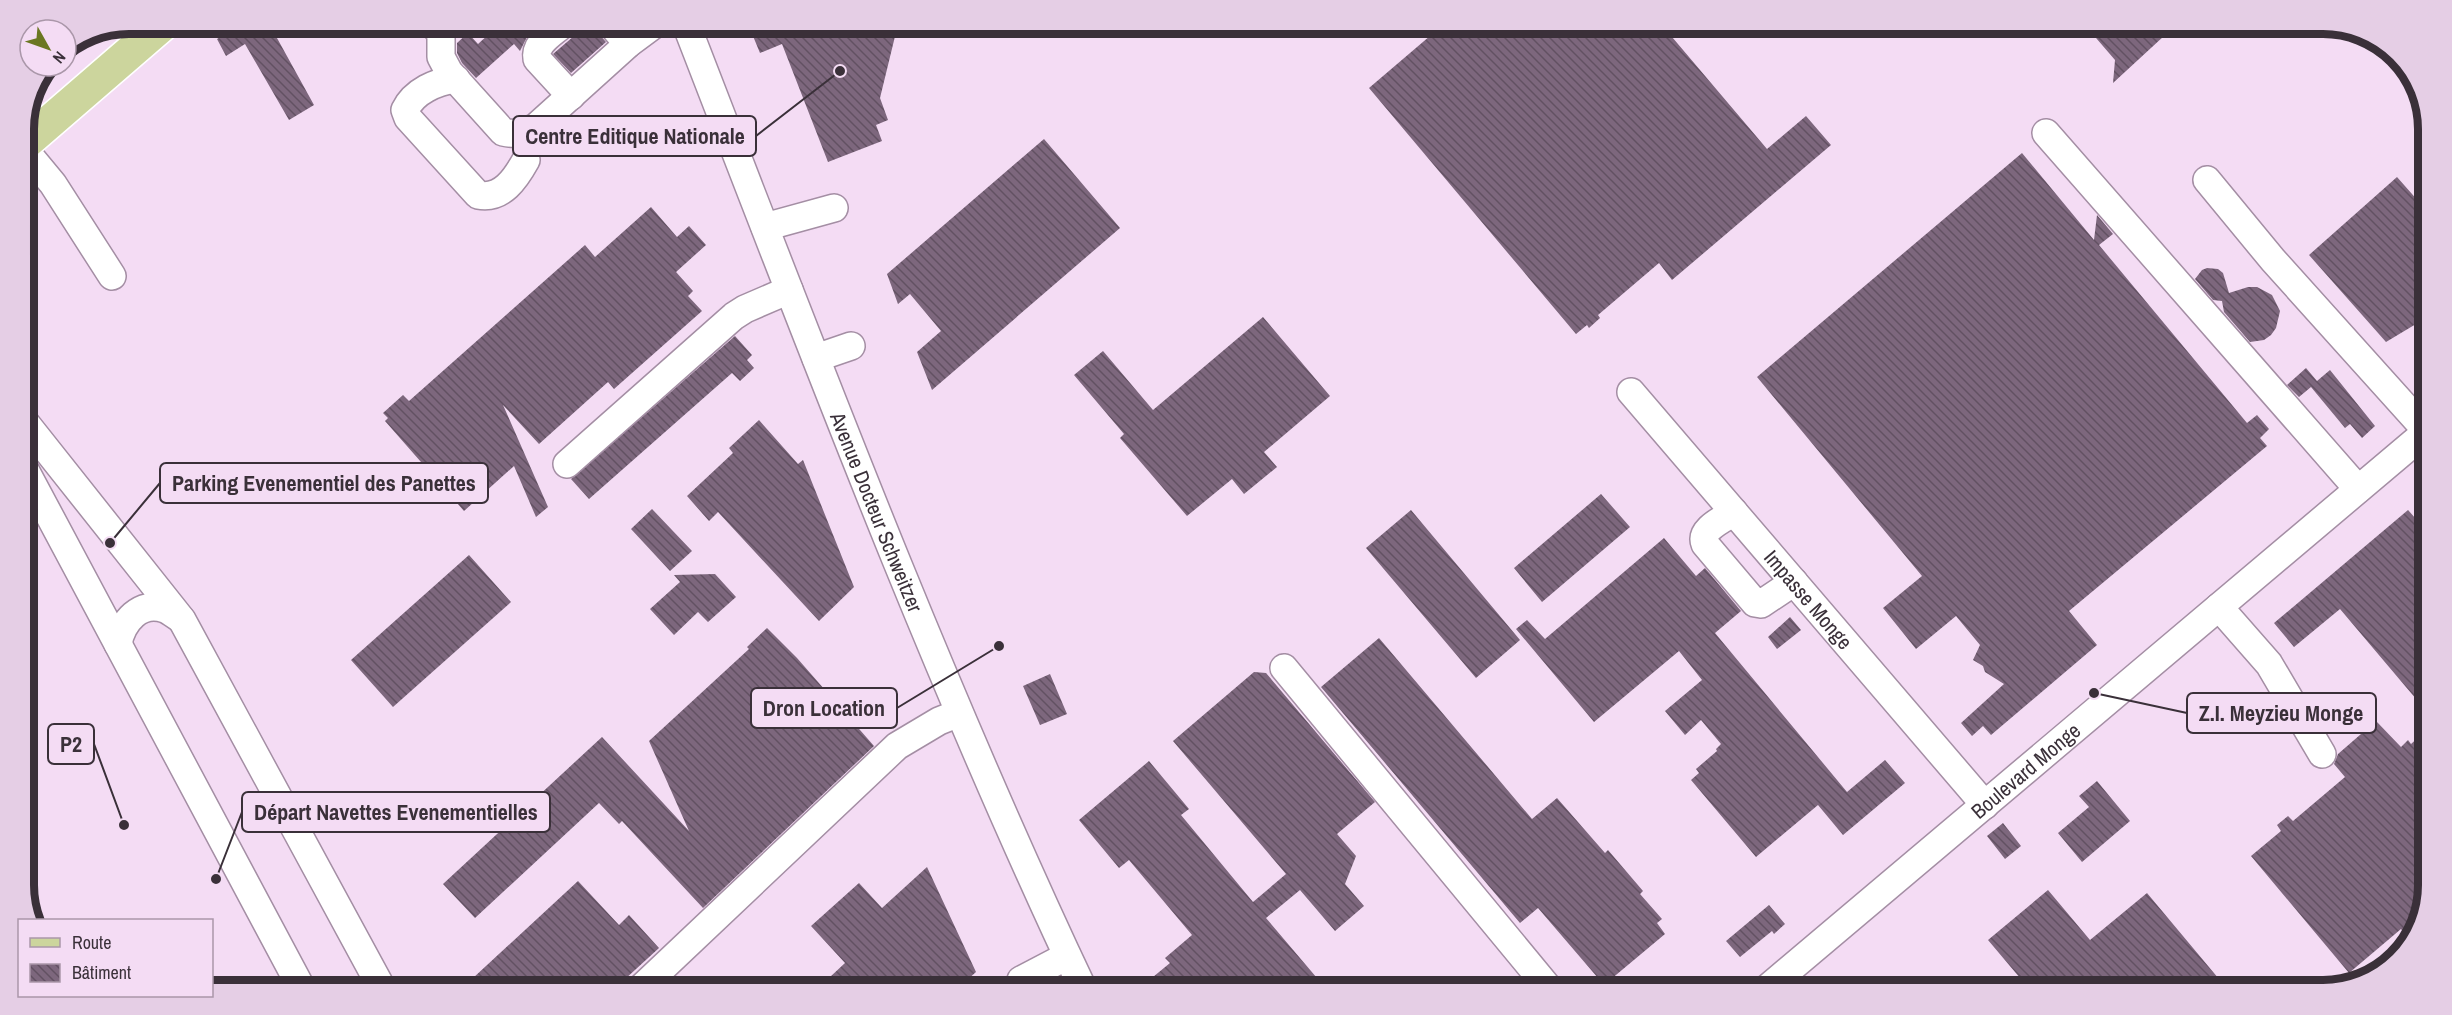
<svg xmlns="http://www.w3.org/2000/svg" width="2452" height="1015" font-family="'Archivo Narrow',sans-serif">
  <style>
    .building { fill: url(#building-back-hatch) }
    .lines { fill: none; stroke-linecap: round; stroke-linejoin: round }
    .minor-casing { stroke: #a48ea4; stroke-width: 30 }
    .major-casing { stroke: #fff; stroke-width: 36 }
    .minor { stroke: #fff; stroke-width: 27 }
    .major { stroke: #ccd59d; stroke-width: 33 }
    .labels { text-anchor: middle; dominant-baseline: central; stroke-width: 6; stroke-linejoin: round; paint-order: stroke }
    .street-label { font-size: 21px; fill: #3a3039; stroke: #f4dcf4 }
    .rim { fill: none; stroke: #3a3039; stroke-width: 8 }
    .leader { fill: none; stroke: #3a3039; stroke-width: 2 }
    .callout-dot { fill: #3a3039; stroke: #f4dcf4; stroke-width: 2 }
    .callout { fill: #f4dcf4; stroke: #3a3039; stroke-width: 2 }
    .callout-label { font-size: 22px; text-anchor: middle; font-weight: bold; fill: #3a3039 }
  </style>
  <defs>
    <pattern id="building-back-hatch" width="6" height="6" patternUnits="userSpaceOnUse" patternTransform="scale(1.5)"><rect width="6" height="6" fill="#7d677d"/><path d="M-1 5l2 2M0 0l6 6M5-1l2 2" fill="none" stroke="#625162"/></pattern>
  </defs>
  <rect width="100%" height="100%" fill="#f4dcf4"/>
  <!-- building -->
  <path class="building" d="M243,24H262L266,32L272,29L314,105L289,120L245,44L226,56L217,39Z
    M500,24H538L528,35L520,51L514,44L476,78L462,63L457,53V43L468,33L478,44Z
    M578,24H595L599,34L606,42L571,73L553,54L574,36Z
    M748,24H898L880,98L888,120L876,125L882,141L828,162L782,44L760,53Z
    M1444,24H1661L1767,149L1806,116L1831,145L1672,280L1659,263L1598,315L1600,318L1589,328L1587,325L1576,334L1369,88Z
    M2084,24H2177L2113,83L2115,60Z
    M1044,139L1120,228L932,390L917,352L941,331L910,294L898,304L887,274Z
    M2022,153L2094,240L2097,215L2113,234L2099,245L2247,423L2257,415L2269,429L2260,438L2267,446L2069,611L2097,645L1991,735L1983,726L1972,736L1961,723L2004,684L1985,672L1983,666L1973,660L1980,645L1956,616L1916,649L1883,608L1922,576L1757,377Z
    M2397,177L2427,211L2426,318L2386,342L2309,255Z
    M651,207L677,237L689,226L706,245L676,272L693,291L688,296L702,311L614,389L608,382L539,444L503,405L548,507L536,517L514,466L464,511L385,421L388,418L383,413L403,395L409,401L585,245L595,257Z
    M2207,268L2218,269L2223,273L2229,293L2248,287H2257L2272,295L2280,311L2276,328L2271,335L2264,340L2250,342L2224,312L2222,301L2213,300L2195,279L2202,270Z
    M1263,317L1330,396L1264,452L1277,467L1244,494L1232,479L1187,516L1120,438L1124,434L1074,375L1103,351L1153,410Z
    M735,336L752,355L747,360L754,368L740,381L732,373L589,499L571,479Z
    M2306,368L2317,381L2330,370L2375,426L2362,438L2350,424L2345,428L2311,387L2299,397L2287,385Z
    M759,420L798,464L803,460L854,587L819,621L718,512L709,521L687,496L733,453L729,448Z
    M1601,494L1630,527L1542,602L1514,568Z
    M652,509L692,551L670,571L631,529Z
    M1411,510L1520,640L1476,678L1366,548Z
    M2408,510L2424,528L2422,706L2340,609L2294,647L2274,623Z
    M1664,538L1696,576L1705,568L1741,611L1715,633L1847,792L1885,760L1905,783L1843,835L1818,805L1756,857L1691,780L1699,773L1696,769L1717,751L1716,749L1721,744L1701,720L1685,735L1665,711L1702,680L1679,651L1594,722L1516,629L1527,620L1545,639Z
    M469,555L511,602L393,707L351,660Z
    M715,574L736,597L708,622L698,612L674,635L650,609L680,582L674,575Z
    M1790,617L1801,630L1777,649L1768,637Z
    M767,628L797,658L874,746L703,908L622,821L619,824L599,803L475,918L443,884L602,737L689,831L649,741L749,649L747,647Z
    M1379,638L1532,819L1557,798L1605,853L1608,850L1643,891L1640,894L1662,919L1657,923L1665,934L1604,985L1538,908L1520,923L1321,687Z
    M1254,672L1266,673L1375,802L1337,834L1356,856L1345,884L1364,906L1335,931L1300,890L1266,918L1328,991H1136L1170,963L1165,958L1192,935L1129,860L1119,868L1079,820L1149,761L1189,809L1181,815L1253,902L1286,874L1173,741Z
    M1050,674L1067,714L1040,725L1023,686Z
    M2376,721L2401,747L2408,740L2411,744L2422,734L2420,926L2409,939L2401,929L2349,973L2251,856L2281,831L2277,825L2288,816L2293,821L2345,777L2334,764L2338,754Z
    M2097,781L2130,821L2082,862L2058,833L2089,807L2079,796Z
    M2003,823L2021,846L2005,859L1987,836Z
    M927,867L976,972L955,991H815L845,963L811,926L859,883L882,908Z
    M578,881L619,925L629,915L659,948L612,991H459Z
    M2048,890L2090,940L2147,893L2229,991H2031L1988,940Z
    M1769,905L1785,924L1774,934L1772,931L1740,957L1726,941Z"/>
  <g class="lines">
    <!-- minor casing -->
    <g class="minor-casing">
      <g id="minor">
        <path d="M432,24L441,33V57L449,72L503,132C516,135 525,133 536,127L628,44L655,24"/>
        <path d="M563,24C552,34 534,43 537,59L571,96"/>
        <path d="M611,24L628,44"/>
        <path id="s1" d="M686,24C812,349 935,676 1084,991"/>
        <path d="M456,79C436,82 414,91 405,110L408,118L478,195C502,200 516,178 526,160"/>
        <path d="M2046,133L2358,489"/>
        <path d="M24,149L53,184L112,276"/>
        <path d="M2207,180L2273,260L2425,429"/>
        <path d="M765,227L834,208"/>
        <path d="M816,358L851,346"/>
        <path id="s2" d="M1631,392L1985,805"/>
        <path d="M24,421L182,620L379,983L380,991"/>
        <path d="M567,464L734,316L745,309L789,290"/>
        <path d="M24,468L303,991"/>
        <path d="M1734,512C1724,519 1699,529 1705,544L1755,603L1761,604L1794,582"/>
        <path d="M2219,607L2269,664L2322,754"/>
        <path d="M118,644C122,622 140,600 165,609C170,611 176,616 181,619"/>
        <path d="M1284,668L1551,991"/>
        <path d="M1021,980L1067,956"/>
        <path d="M638,991L897,746L939,721L959,713"/>
        <path id="s3" d="M1764,991L2425,433"/>
      </g>
    </g>
    <!-- major casing -->
    <g class="major-casing">
      <path id="major" d="M24,144L163,24"/>
    </g>
    <!-- minor -->
    <use href="#minor" class="minor"/>
    <!-- major -->
    <use href="#major" class="major"/>
  </g>
  <g class="labels">
    <!-- street labels -->
    <g class="street-label">
      <text stroke="none"><textPath href="#s1" startOffset="524">Avenue Docteur Schweitzer</textPath></text>
      <text stroke="none"><textPath href="#s2" startOffset="273">Impasse Monge</textPath></text>
      <text stroke="none"><textPath href="#s3" startOffset="342">Boulevard Monge</textPath></text>
    </g>
  </g>
  <!-- crop -->
  <path d="M0 0H2452V1015H0ZM129 34H2323A95 95 0 0 1 2418 129V885A95 95 0 0 1 2323 980H129A95 95 0 0 1 34 885V129A95 95 0 0 1 129 34Z" fill="#e5cee5" fill-rule="evenodd"/>
  <path class="rim" d="M129 34H2323A95 95 0 0 1 2418 129V885A95 95 0 0 1 2323 980H129A95 95 0 0 1 34 885V129A95 95 0 0 1 129 34Z"/>
  <!-- callouts -->
  <path class="leader" d="M840 71L756 136M110 543L160 483M999 646L897 708M2094 693L2187 713M124 825L94 744M216 879L242 812"/>
  <g class="callout-dot">
    <circle cx="840" cy="71" r="6"/>
    <circle cx="110" cy="543" r="6"/>
    <circle cx="999" cy="646" r="6"/>
    <circle cx="2094" cy="693" r="6"/>
    <circle cx="124" cy="825" r="6"/>
    <circle cx="216" cy="879" r="6"/>
  </g>
  <g class="callout">
    <rect x="513" y="116" width="243" height="40" rx="6"/>
    <rect x="160" y="463" width="328" height="40" rx="6"/>
    <rect x="751" y="688" width="146" height="40" rx="6"/>
    <rect x="2187" y="693" width="189" height="40" rx="6"/>
    <rect x="48" y="724" width="46" height="40" rx="6"/>
    <rect x="242" y="792" width="308" height="40" rx="6"/>
  </g>
  <g class="callout-label">
    <text x="635" y="144">Centre Editique Nationale</text>
    <text x="324" y="491">Parking Evenementiel des Panettes</text>
    <text x="824" y="716">Dron Location</text>
    <text x="2281" y="721">Z.I. Meyzieu Monge</text>
    <text x="71" y="752">P2</text>
    <text x="396" y="820">Départ Navettes Evenementielles</text>
  </g>
  <!-- legend -->
  <rect x="18" y="919" width="195" height="78" fill="#f4dcf4" stroke="#aa97a9" stroke-width="1.5"/>
  <rect x="30" y="938" width="30" height="9" fill="#ccd59d" stroke="#aa97a9" stroke-width="1.5"/>
  <text x="72" y="949" font-size="18" fill="#3a3039">Route</text>
  <rect x="30" y="964" width="30" height="18" fill="url(#building-back-hatch)" stroke="#aa97a9" stroke-width="1.5"/>
  <text x="72" y="979" font-size="18" fill="#3a3039">Bâtiment</text>
  <!-- north arrow -->
  <g transform="translate(48 48) rotate(130)"><circle r="28" fill="#f4dcf4" stroke="#aa97a9" stroke-width="1.5"/>
  <path d="M0-4.5L10 22L0 15L-10 22Z" fill="#6b7722"/>
  <text y="-9" font-size="16" font-weight="bold" text-anchor="middle" fill="#3a3039">N</text>
  </g>
</svg>
